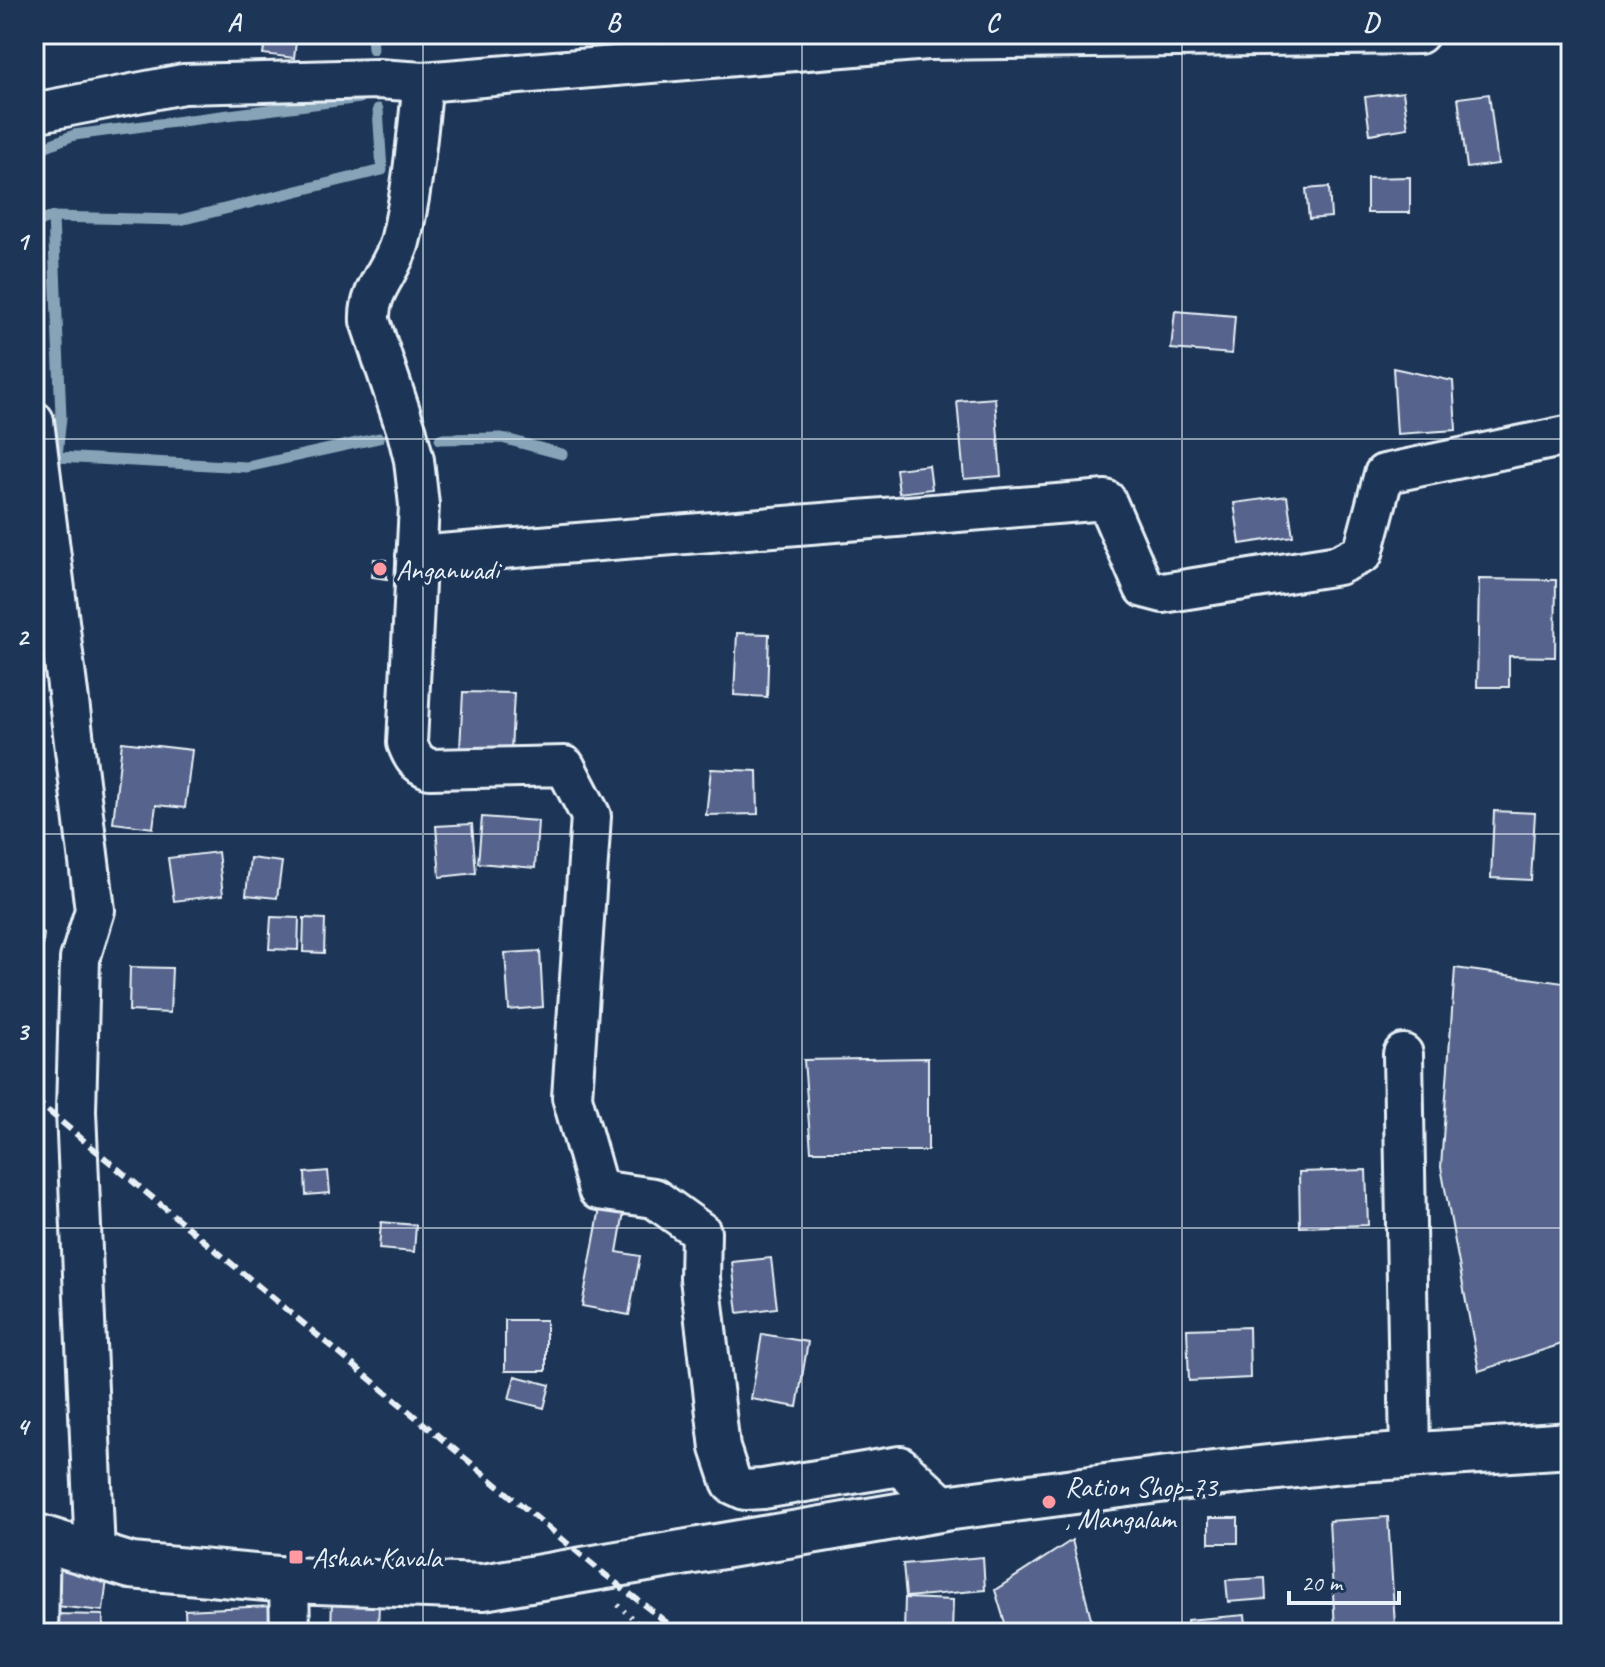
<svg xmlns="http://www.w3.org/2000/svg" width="1605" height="1667" font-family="Caveat,sans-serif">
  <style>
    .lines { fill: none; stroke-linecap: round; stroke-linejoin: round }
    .stream { stroke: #86a3b7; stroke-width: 11 }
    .building { fill: #57648c; stroke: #e8f1f8; stroke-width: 2 }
    .minor-casing { stroke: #e8f1f8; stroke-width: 44 }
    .primary-casing { stroke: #e8f1f8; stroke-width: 50 }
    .path { stroke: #e8f1f8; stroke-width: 5; stroke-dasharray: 2 6; stroke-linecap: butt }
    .minor { stroke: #1d3557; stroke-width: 38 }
    .primary { stroke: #1d3557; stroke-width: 44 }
    .rail { stroke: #e8f1f8; stroke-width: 6; stroke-dasharray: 12 6; stroke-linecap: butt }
    .grid { fill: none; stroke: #e8f1f8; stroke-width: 2; stroke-opacity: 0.55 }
    .poi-dot { fill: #ff9aa2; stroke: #1d3557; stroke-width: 3 }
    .labels { text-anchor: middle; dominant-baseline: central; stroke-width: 7; stroke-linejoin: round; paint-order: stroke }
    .poi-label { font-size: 28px; fill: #e8f1f8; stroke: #1d3557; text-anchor: start }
    .neatline { fill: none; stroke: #e8f1f8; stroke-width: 3 }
    .grid-label { font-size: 26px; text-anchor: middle; font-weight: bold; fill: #e8f1f8 }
  </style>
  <rect width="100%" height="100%" fill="#1d3557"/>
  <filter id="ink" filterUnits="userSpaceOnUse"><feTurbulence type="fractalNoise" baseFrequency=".0125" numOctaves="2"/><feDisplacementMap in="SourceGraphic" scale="16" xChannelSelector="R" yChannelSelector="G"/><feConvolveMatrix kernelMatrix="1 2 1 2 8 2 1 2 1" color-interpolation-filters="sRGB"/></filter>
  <g filter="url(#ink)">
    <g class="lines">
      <!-- stream -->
      <path class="stream" d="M372,34L373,49
        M34,151L74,135L360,98
        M53,217L61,417L57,457L247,467L379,438
        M34,223L53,217L180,220L382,170L378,109
        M440,439L502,438L562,454"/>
    </g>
    <!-- building -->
    <path class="building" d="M266,34H297L294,58L263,54Z
      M588,34H627V43L588,44Z
      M1403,92L1408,128L1370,134L1365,97Z
      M1489,94L1498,164L1467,168L1458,98Z
      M1410,177V213H1367V178Z
      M1329,187L1331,217L1309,219L1306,189Z
      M1175,311L1235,316L1232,354L1171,349Z
      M1393,368L1453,381L1456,430L1397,434Z
      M995,398L1001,476L964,479L957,401Z
      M929,465L932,489L899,493L896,469Z
      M1287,496L1293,536L1240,544L1234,503Z
      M374,559L386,560L387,579L372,577Z
      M1479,579L1556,580L1555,657L1509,656V687H1477Z
      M737,633L769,634L767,697L734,695Z
      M463,692L514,693L511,751L460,749Z
      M122,742L192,750L185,808L156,805L153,828L113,823Z
      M711,769L757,771L758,814L706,815Z
      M1494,811L1535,813L1531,880L1491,878Z
      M482,817L538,821L535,868L478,863Z
      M472,824L476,873L440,877L436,826Z
      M218,852L223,895L174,901L168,858Z
      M250,858L282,862L277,898L246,895Z
      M271,917L299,918L298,950L269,949Z
      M304,918L325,919L324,953L303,952Z
      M34,932L44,933L40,971L34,970Z
      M540,951L543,1007L509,1010L505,953Z
      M130,967L172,968L170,1013L129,1011Z
      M1455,968L1571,984V1341L1479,1371L1441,1167Z
      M928,1058V1151H811L804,1060Z
      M1366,1170L1368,1225L1300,1227L1299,1172Z
      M328,1171L330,1193L306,1195L305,1173Z
      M600,1208L624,1212L617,1252L640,1256L629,1315L582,1306Z
      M381,1222L416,1225L414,1252L379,1249Z
      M771,1258L777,1308L738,1313L732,1262Z
      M505,1320H546V1371H505Z
      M1249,1327L1250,1378L1189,1381L1187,1329Z
      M762,1334L808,1342L797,1407L751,1399Z
      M515,1376L550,1385L544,1408L509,1399Z
      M1388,1517L1395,1625L1335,1629L1329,1521Z
      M1209,1518H1238V1543H1209Z
      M1072,1540L1093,1627L1048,1633H1008L995,1590Z
      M983,1557L985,1590L906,1597L903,1564Z
      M53,1563L108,1570L103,1611L47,1605Z
      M1265,1578L1266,1599L1228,1602L1226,1580Z
      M905,1598L953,1600L952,1633H904Z
      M332,1601L379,1603L378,1631L331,1630Z
      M273,1606L274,1633H186L185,1610Z
      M54,1614L103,1615V1633H54Z
      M1245,1615L1247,1633H1188L1187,1620Z"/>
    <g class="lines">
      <!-- minor casing -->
      <g class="minor-casing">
        <path id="minor" d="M423,82C417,135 413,190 400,242C392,271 368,290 370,321L407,432L414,460L419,505L407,743C412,756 416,764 430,769L565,766L591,816L572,1097L598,1190L654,1198L701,1232L700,1278L720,1448L732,1484L745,1490L763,1489L900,1466L945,1508
          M34,113L183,84L378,79L423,82L928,40L1419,34
          M34,421L95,910L80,959L76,1111L95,1553
          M416,556L1106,500L1144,588L1163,593L1338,565L1363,553L1384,474L1571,435
          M1403,1054L1410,1455
          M289,1580L290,1633
          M38,1633L40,1538"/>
      </g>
      <!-- primary casing -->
      <g class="primary-casing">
        <path id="primary" d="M34,1536L131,1566L289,1580L483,1587L945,1508L1159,1480L1343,1460L1571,1445"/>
      </g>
      <!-- path -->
      <path class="path" d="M618,1605L648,1633"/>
      <!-- minor -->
      <use href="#minor" class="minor"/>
      <!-- primary -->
      <use href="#primary" class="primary"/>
      <!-- rail -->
      <path class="rail" d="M34,1099L598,1569L680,1633"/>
    </g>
  </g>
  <!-- grid -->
  <path class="grid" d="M423,34V1633M802,34V1633M1182,34V1633M34,439H1571M34,834H1571M34,1228H1571"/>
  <!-- markers -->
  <g class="poi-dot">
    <circle cx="380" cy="569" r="8"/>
    <circle cx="1049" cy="1502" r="8"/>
    <rect x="288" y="1549" width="16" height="16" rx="4"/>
  </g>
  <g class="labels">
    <!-- poi labels -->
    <g class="poi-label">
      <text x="396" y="569">Anganwadi</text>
      <text x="1065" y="1486">Ration Shop-73<tspan x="1065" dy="32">, Mangalam</tspan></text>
      <text x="312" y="1557">Ashan Kavala</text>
    </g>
  </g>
  <!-- margin -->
  <rect width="1605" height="1667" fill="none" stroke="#1d3557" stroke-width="88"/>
  <!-- scale -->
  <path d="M1289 1591v12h110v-12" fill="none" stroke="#e8f1f8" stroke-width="4"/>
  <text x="1301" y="1591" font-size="24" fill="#e8f1f8" stroke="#1d3557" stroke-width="6" paint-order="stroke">20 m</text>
  <rect x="44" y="44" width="1517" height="1579" class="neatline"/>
  <g class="grid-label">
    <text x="234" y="31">A</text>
    <text x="613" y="31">B</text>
    <text x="992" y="31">C</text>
    <text x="1371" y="31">D</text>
    <text x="22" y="250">1</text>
    <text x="22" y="645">2</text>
    <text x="22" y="1040">3</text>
    <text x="22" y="1435">4</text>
  </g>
</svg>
